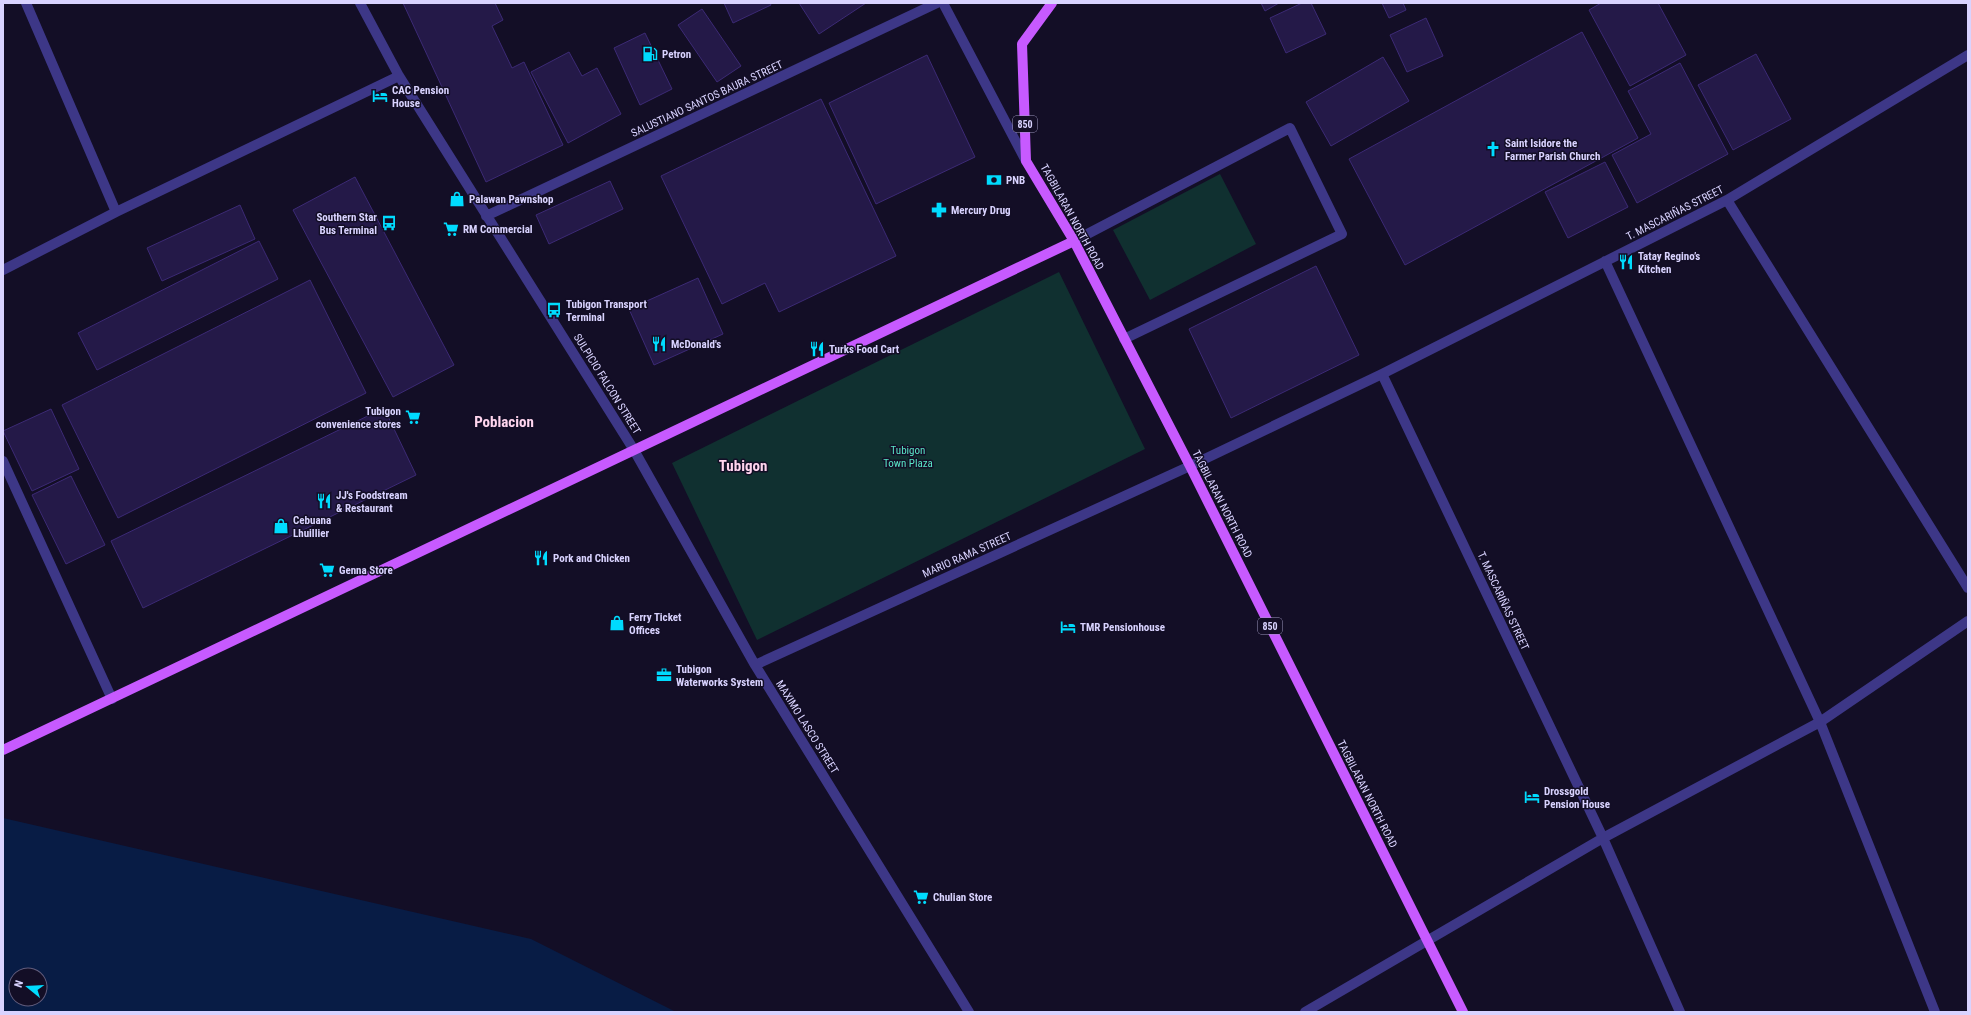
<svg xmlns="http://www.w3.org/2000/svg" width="1971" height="1015" font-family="'Roboto Condensed',sans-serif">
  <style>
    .green { fill: #103030 }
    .water { fill: #081c45; fill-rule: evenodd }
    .building { fill: #241948; stroke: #3c2a75 }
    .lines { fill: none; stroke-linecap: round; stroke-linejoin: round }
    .minor { stroke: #3d3787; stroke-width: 10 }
    .major { stroke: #c75aff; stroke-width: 10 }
    .labels { text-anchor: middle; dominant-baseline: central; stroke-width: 3; stroke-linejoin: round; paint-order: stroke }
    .shield { fill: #130e26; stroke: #9e98be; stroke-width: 1 }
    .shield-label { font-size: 10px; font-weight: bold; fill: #d9d3ff }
    .poi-label { font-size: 11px; font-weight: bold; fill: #d9d3ff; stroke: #130e26; text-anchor: start }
    .street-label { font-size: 11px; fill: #d9d3ff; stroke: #130e26 }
    .park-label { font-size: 11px; fill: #59e5c7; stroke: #130e26 }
    .district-label { font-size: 15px; font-weight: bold; fill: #ffd5ee; stroke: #130e26 }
  </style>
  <rect width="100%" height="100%" fill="#130e26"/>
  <!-- green -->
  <path class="green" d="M1220,174L1256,244L1150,300L1113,230Z
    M1059,272L1145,449L757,640L672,463Z"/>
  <!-- water -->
  <path class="water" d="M3,818L531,939L676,1012H3ZM16,975H40V999H16Z"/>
  <!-- building -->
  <path class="building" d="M403,3H495L503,20L492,26L512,68L524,62L563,145L486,182Z
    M724,3H770L771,5L733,23Z
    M799,3H866L819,34Z
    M1261,3H1279L1265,11Z
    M1302,3H1311L1326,34L1286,53L1270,18Z
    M1382,3H1403L1406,10L1389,18Z
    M1601,3H1658L1686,55L1630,86L1589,10Z
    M702,9L741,66L717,82L678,25Z
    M1426,18L1443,56L1407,72L1390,35Z
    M1582,32L1638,138L1405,265L1349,159Z
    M645,33L672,89L640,105L614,48Z
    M569,52L582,76L597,68L621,114L568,143L531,72Z
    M1756,54L1791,119L1733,150L1698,85Z
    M927,55L975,157L876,204L829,103Z
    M1383,57L1409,101L1331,146L1306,102Z
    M1680,63L1728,154L1637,203L1612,155L1651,134L1628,91Z
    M821,99L896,256L779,312L765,283L722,304L661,176Z
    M1605,162L1628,207L1568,238L1545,192Z
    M355,177L454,365L393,397L293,210Z
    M610,181L623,209L549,244L536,215Z
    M240,205L255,239L162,281L147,248Z
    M259,241L278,279L97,370L78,333Z
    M1316,266L1359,355L1231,418L1189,329Z
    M698,278L723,334L654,365L629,309Z
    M310,280L366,393L118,518L62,405Z
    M384,408L416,475L143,608L111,541Z
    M51,409L79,469L32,491L3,431Z
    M71,476L105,545L66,564L32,495Z"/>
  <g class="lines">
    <!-- minor -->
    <path class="minor" d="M26,3L116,212
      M360,3L399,76L634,450L755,665L969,1012
      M943,3L1026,161
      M1727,200L1968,588
      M486,216L937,3
      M1074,241L1290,128L1342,234L1124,339
      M1605,261L1820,722L1935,1012
      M3,270L116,212L399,76
      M1382,374L1603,838L1680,1012
      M3,461L112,699
      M755,665L1190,466L1382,374L1727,200L1968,55
      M1305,1012L1603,838L1820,722L1968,621"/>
    <!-- major -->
    <path class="major" d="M1052,3L1022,44L1026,161L1074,241L1190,466L1463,1012
      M3,750L1074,241"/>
  </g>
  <!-- icons -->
  <defs>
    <g id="fuel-bare" transform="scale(1.2)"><path d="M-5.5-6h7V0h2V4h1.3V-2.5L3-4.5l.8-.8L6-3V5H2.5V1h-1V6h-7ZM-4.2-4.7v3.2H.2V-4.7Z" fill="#00dbfe" stroke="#130e26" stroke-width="2.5" paint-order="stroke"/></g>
    <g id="hotel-bare" transform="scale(1.2)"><path d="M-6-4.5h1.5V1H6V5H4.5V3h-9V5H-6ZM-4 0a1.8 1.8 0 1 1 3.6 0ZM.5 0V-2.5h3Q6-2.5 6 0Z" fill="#00dbfe" stroke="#130e26" stroke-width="2.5" paint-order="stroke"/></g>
    <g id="church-bare" transform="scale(1.2)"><path d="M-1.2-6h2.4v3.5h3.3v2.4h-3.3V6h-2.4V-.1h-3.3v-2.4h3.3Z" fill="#00dbfe" stroke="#130e26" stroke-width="2.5" paint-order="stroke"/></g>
    <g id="bank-bare" transform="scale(1.2)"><path d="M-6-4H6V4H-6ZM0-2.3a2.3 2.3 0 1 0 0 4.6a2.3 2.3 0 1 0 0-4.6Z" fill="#00dbfe" stroke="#130e26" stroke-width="2.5" paint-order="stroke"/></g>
    <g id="shop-bare" transform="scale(1.2)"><path d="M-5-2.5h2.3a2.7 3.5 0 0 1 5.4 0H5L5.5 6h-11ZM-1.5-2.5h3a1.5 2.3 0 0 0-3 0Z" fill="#00dbfe" stroke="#130e26" stroke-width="2.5" paint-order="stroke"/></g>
    <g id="pharmacy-bare" transform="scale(1.2)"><path d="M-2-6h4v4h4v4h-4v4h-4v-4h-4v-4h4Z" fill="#00dbfe" stroke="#130e26" stroke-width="2.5" paint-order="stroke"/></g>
    <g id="bus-bare" transform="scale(1.2)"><path d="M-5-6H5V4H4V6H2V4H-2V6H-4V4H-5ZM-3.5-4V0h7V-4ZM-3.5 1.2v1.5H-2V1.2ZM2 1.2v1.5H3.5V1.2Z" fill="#00dbfe" stroke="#130e26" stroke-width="2.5" paint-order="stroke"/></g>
    <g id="supermarket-bare" transform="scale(1.2)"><path d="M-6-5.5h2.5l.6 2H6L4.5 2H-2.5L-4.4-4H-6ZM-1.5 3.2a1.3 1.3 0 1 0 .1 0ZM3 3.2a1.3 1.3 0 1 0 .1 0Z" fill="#00dbfe" stroke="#130e26" stroke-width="2.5" paint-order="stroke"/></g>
    <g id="restaurant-bare" transform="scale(1.2)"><path d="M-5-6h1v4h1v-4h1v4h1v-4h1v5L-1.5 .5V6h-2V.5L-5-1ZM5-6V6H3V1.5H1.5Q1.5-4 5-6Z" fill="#00dbfe" stroke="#130e26" stroke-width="2.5" paint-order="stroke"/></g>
    <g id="office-bare" transform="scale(1.2)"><path d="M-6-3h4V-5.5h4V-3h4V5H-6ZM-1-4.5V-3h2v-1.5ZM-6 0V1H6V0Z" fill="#00dbfe" stroke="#130e26" stroke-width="2.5" paint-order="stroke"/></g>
  </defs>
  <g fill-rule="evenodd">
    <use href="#fuel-bare" x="650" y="54"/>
    <use href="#hotel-bare" x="380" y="96"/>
    <use href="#church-bare" x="1493" y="149"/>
    <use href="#bank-bare" x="994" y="180"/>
    <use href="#shop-bare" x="457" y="199"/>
    <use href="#pharmacy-bare" x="939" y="210"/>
    <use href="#bus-bare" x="389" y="223"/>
    <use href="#supermarket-bare" x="451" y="229"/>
    <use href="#restaurant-bare" x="1626" y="262"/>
    <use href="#bus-bare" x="554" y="310"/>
    <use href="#restaurant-bare" x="659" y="344"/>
    <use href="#restaurant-bare" x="817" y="349"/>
    <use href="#supermarket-bare" x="413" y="417"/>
    <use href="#restaurant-bare" x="324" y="501"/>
    <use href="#shop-bare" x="281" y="526"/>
    <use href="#restaurant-bare" x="541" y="558"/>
    <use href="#supermarket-bare" x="327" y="570"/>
    <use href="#shop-bare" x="617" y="623"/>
    <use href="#hotel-bare" x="1068" y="627"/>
    <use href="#office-bare" x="664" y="675"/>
    <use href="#hotel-bare" x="1532" y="797"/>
    <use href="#supermarket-bare" x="921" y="897"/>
  </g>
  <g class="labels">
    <!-- shield labels -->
    <g class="shield">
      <rect x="1013" y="116" width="24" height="16" rx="3"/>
      <rect x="1258" y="618" width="24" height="16" rx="3"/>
    </g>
    <g class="shield-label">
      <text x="1025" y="124">850</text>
      <text x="1270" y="626">850</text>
    </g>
    <!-- poi labels -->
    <g class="poi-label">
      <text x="662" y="54">Petron</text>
      <text x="392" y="90">CAC Pension<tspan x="392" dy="13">House</tspan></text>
      <text x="1505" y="143">Saint Isidore the<tspan x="1505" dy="13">Farmer Parish Church</tspan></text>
      <text x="1006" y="180">PNB</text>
      <text x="469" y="199">Palawan Pawnshop</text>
      <text x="951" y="210">Mercury Drug</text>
      <text x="377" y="217" text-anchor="end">Southern Star<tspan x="377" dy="13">Bus Terminal</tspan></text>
      <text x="463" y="229">RM Commercial</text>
      <text x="1638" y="256">Tatay Regino’s<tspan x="1638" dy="13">Kitchen</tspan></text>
      <text x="566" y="304">Tubigon Transport<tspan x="566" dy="13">Terminal</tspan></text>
      <text x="671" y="344">McDonald's</text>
      <text x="829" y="349">Turks Food Cart</text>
      <text x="401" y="411" text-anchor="end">Tubigon<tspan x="401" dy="13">convenience stores</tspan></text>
      <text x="336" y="495">JJ's Foodstream<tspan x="336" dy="13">&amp; Restaurant</tspan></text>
      <text x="293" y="520">Cebuana<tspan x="293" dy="13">Lhuillier</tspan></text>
      <text x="553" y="558">Pork and Chicken</text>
      <text x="339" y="570">Genna Store</text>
      <text x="629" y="617">Ferry Ticket<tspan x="629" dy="13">Offices</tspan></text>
      <text x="1080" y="627">TMR Pensionhouse</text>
      <text x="676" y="669">Tubigon<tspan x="676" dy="13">Waterworks System</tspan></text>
      <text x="1544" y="791">Drossgold<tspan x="1544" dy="13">Pension House</tspan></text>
      <text x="933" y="897">Chulian Store</text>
    </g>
    <!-- street labels -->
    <g class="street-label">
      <text transform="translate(707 99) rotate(-25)">SALUSTIANO SANTOS BAURA STREET</text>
      <text transform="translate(1675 213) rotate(-27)">T. MASCARIÑAS STREET</text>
      <text transform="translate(1072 217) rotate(61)">TAGBILARAN NORTH ROAD</text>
      <text transform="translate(607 384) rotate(58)">SULPICIO FALCON STREET</text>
      <text transform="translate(1222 504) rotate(63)">TAGBILARAN NORTH ROAD</text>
      <text transform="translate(967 555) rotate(-24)">MARIO RAMA STREET</text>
      <text transform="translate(1503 601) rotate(65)">T. MASCARIÑAS STREET</text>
      <text transform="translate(807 727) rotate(58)">MAXIMO LASCO STREET</text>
      <text transform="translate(1367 794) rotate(63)">TAGBILARAN NORTH ROAD</text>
    </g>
    <!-- park labels -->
    <g class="park-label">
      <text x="908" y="450">Tubigon<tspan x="908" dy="13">Town Plaza</tspan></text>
    </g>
    <!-- district labels -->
    <g class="district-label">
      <text x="504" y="422">Poblacion</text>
      <text x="743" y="466">Tubigon</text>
    </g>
  </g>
  <!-- border -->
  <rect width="1971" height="1015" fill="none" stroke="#d9d3ff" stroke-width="8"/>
  <!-- north arrow -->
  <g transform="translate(28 987) rotate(288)"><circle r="19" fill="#130e26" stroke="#625d7d"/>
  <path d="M0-3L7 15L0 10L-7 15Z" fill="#00dbfe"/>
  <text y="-6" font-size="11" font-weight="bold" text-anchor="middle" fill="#d9d3ff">N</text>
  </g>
</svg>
